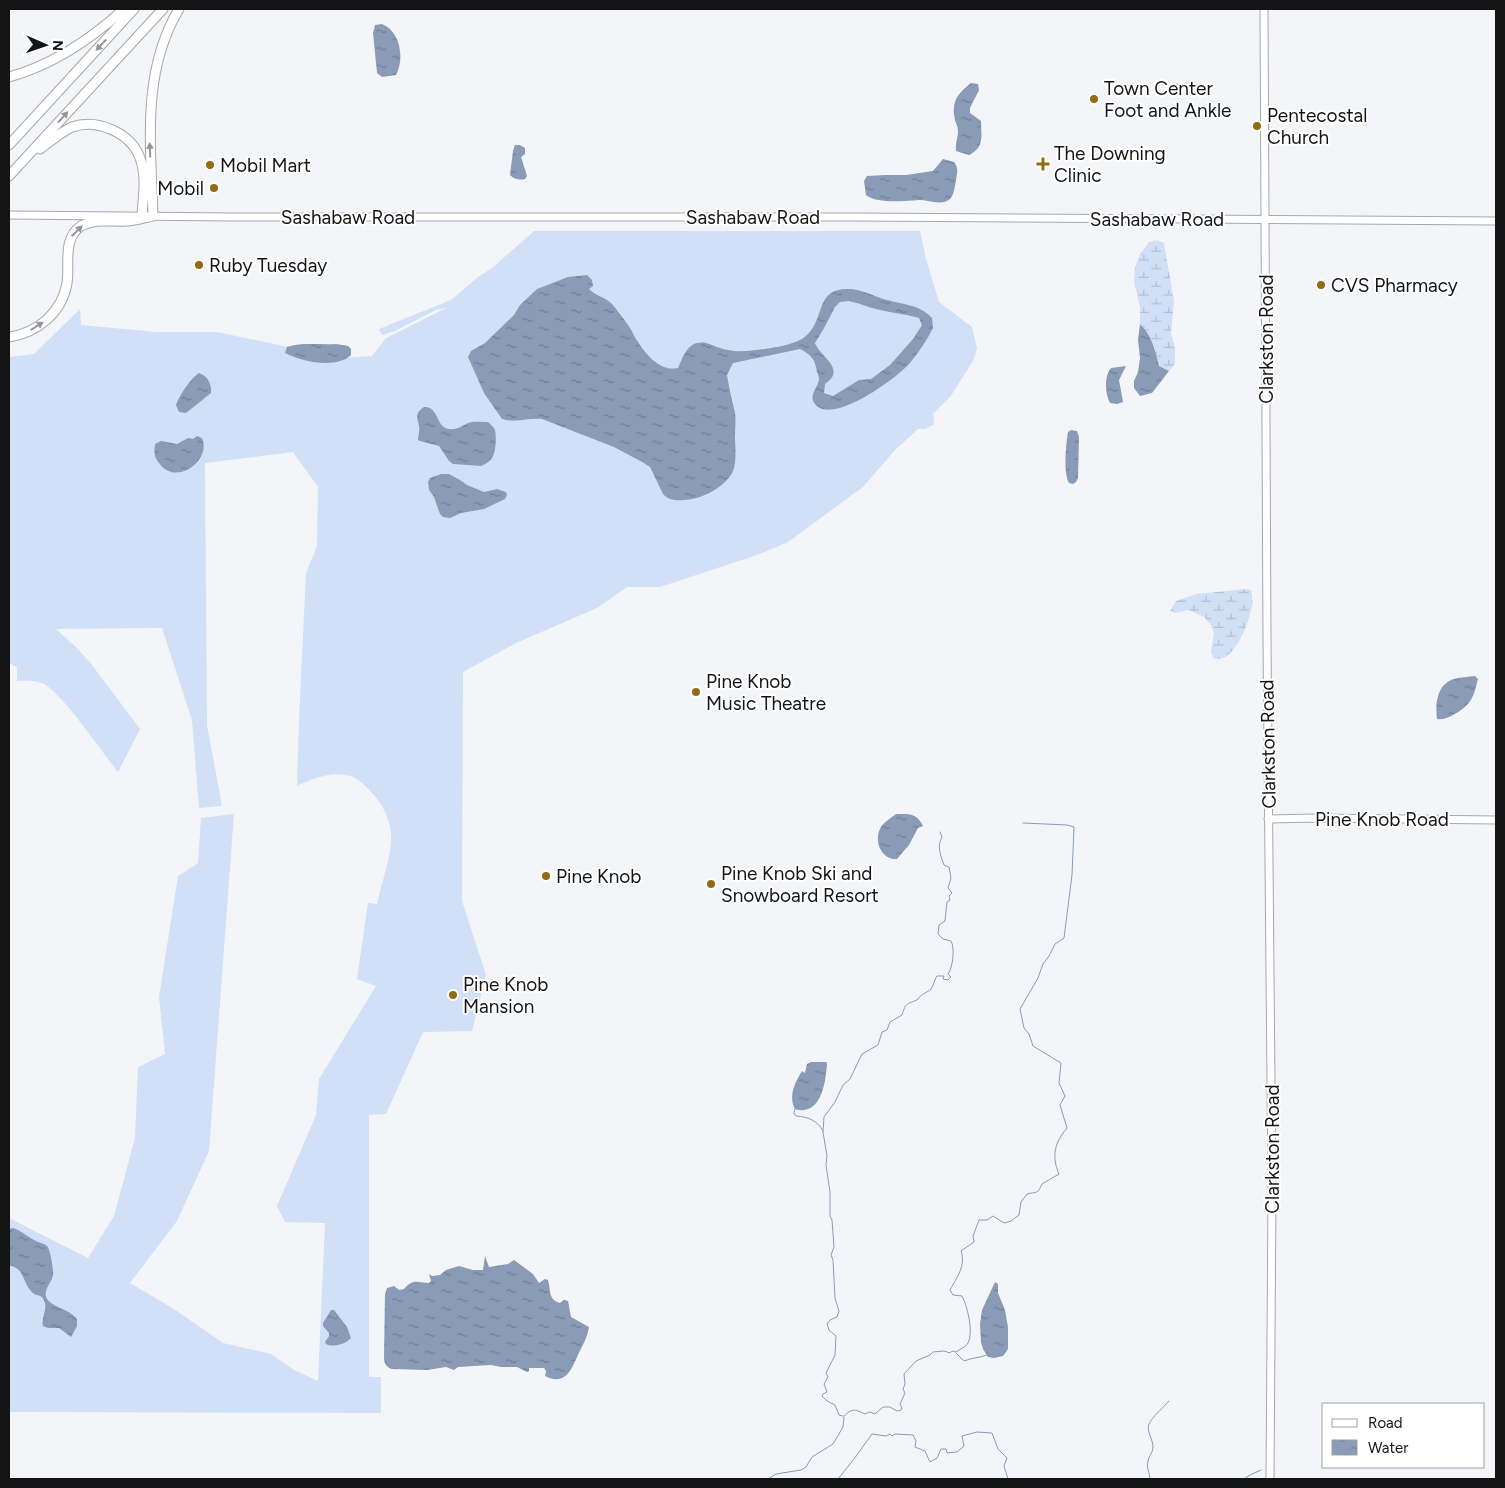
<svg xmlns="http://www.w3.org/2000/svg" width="1505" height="1488" font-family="Figtree,sans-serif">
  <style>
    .grass { fill: #d1e0f6 }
    .wetland { fill: url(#wetland-marsh) }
    .water { fill: url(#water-ripples); fill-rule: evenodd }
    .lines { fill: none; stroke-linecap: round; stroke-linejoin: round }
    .stream { stroke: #899bb6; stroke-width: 1 }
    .secondary-casing { stroke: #a6a8ab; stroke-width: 9 }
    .highway-casing { stroke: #a6a8ab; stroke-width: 11 }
    .secondary { stroke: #fff; stroke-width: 7 }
    .highway { stroke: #fff; stroke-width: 9 }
    .oneway { fill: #959596 }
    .poi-dot { fill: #946a15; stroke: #fff; stroke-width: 2 }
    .labels { text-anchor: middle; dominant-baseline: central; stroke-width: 4; stroke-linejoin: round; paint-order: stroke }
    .poi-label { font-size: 19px; fill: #141415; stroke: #fff; text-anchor: start }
    .street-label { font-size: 19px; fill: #141415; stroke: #fff }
  </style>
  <defs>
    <pattern id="wetland-marsh" width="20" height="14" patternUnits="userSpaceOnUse" patternTransform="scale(1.25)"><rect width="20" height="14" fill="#d1e0f6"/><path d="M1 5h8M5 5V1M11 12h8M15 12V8" fill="none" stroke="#b3bfd2"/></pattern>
    <pattern id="water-ripples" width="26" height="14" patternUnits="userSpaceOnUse" patternTransform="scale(1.25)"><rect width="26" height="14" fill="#899bb6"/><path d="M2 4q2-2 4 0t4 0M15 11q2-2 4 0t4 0" fill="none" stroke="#6f7d93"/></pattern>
  </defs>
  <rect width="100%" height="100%" fill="#f3f5f8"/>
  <!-- grass -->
  <path class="grass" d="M534,231H920L926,259L939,302L972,327L977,348L973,361L950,397L933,414L934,421L933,425L925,429H918L895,450L863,487L788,542L757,555L660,587H627L597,608L516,643L463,672L462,901L486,975L472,1031L423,1032L386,1114L369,1115V1377H381V1413L9,1412V1218L88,1258L114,1216L135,1138L138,1067L165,1054L159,997L178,876L198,863L201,818L234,814L209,1151L177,1221L130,1283L174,1309L223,1343L271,1354L294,1370L318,1381L325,1223L285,1222L277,1206L316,1115L319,1079L376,986L357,979L368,903L377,904C381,882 393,855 391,832C389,817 382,803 371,792C366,786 360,780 353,777C335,770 313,778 297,786L299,719L306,573L317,546L318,487L293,452L205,463L207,725L222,806L199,808L192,720L162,628L56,629L78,649L92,665L140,729L118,772C99,748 82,722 62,700C56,694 51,688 44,684C35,680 26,680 17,681V667L9,663V357L34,354L80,309L81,325L157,332H217L341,358L372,356L386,338L446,308L436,310L395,331L382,335L379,329L451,300L478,277L492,268Z"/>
  <!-- wetland -->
  <path class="wetland" d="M1157,240L1164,243L1174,301L1171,334L1175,347V364L1169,371L1159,366C1156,350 1152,336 1140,324V307L1134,281L1135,267L1140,254L1149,242Z
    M1246,589L1251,590C1252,595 1253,601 1252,606C1249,622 1234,666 1213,658L1211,651L1214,634L1211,625L1204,617L1189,610L1175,613L1170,611L1176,601L1197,594Z"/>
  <!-- water -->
  <path class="water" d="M382,24C400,31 405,58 396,75L382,77L377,73L373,33L375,25Z
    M971,83L978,84L979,90L970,108V113L981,121C981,136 985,147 969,155L956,151C955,144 958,138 958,131C958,127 956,124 955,120C951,102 957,94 971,83Z
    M515,145H520L525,148V154L521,157L527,176L525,179C519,180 515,180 510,175L513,151Z
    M943,159L954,162C959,168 957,173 956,180C955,186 954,195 950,199C942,206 929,200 919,200C905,201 877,204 866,195L864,181L867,176L886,175H906L933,171Z
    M587,275L592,280L593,286L589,289C595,296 606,297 612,304C617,310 623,318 628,325C632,330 634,337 638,342C646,355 661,372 678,368C684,355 688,340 706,343C713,345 720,349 728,350C740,353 753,350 765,349C778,347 799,344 808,334C826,315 815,287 851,289C864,290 875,297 887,300C904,305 919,304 932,318L933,328C927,340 919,352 910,363C897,378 832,426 815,404C808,395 818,388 819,379C819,378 818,373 817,372C815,360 812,355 800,349L733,363L727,375C729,388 732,400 735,413C736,420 735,429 735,436C735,447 737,460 733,471C728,484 706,497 692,499C683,500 671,503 663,494L650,467L644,463L614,447L542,419C527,418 517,423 502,419L484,393L468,357L471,351L485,343L514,315L520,305L537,289L568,277ZM849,301C860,303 869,308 880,310C893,313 906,314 919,318L922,325L913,339L890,365L871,379L859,380L833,396L824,393L825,384C847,369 821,358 815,343L823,330L835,307L840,302Z
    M1140,324C1152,336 1155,349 1159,366L1169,371L1152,393L1140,396L1134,388V381L1138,372L1140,358L1138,340Z
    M336,344L348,346L351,349V355C337,369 302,362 285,353L287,347C301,342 321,345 336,344Z
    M1126,366L1119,380L1123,402L1117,404L1110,403C1105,394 1104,376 1111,368Z
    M199,373C208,376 212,385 211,393L186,413L179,412L176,405C179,396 191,378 199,373Z
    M424,407C440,407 435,427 449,429C457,430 462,426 468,423C472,421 483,422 488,422C490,424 492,426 494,428C497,432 496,451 493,456C491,461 486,464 481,466L453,464L449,461L439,446L420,441L418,440C418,435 420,431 419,426C417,417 415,413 424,407Z
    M1071,430L1077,431L1079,437L1078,478L1076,482L1073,484L1069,483C1063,472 1066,445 1068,432Z
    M197,436L202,438C212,461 175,487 159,463C154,457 154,452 155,444L161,441L177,444L188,438L193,439Z
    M441,474H449L460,480L467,485L484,492L497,489L506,492L507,495L505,499L484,509L461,513L450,518L443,517L440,514L434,497L429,490L428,482L430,478Z
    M1475,676L1478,679C1473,699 1471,705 1453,715C1447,718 1443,720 1437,719C1435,704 1437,684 1454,679C1461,677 1468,677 1475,676Z
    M896,814C909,814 917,813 923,826L918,828L909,845L897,859C881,860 873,840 881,827C884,822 891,818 896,814Z
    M811,1062H826L827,1063C826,1082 821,1117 795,1109C788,1097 795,1082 802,1071L805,1073L807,1064Z
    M13,1228C22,1231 28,1237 36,1241C40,1243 44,1243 47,1246C50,1248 54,1271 53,1275C52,1282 44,1289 46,1297C50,1307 68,1308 77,1319V1326L71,1337L59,1328H48L43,1326C41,1318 47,1310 45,1303C42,1292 36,1298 31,1291C21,1280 26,1270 9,1265V1229Z
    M485,1256L489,1267L508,1264L514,1260L533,1274L539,1283L545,1279L548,1280C551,1290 548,1300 560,1303L564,1300L568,1301L571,1317L589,1327C587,1339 582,1346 577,1357C571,1371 564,1386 545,1376L546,1371L544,1368H529V1371L527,1372L517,1367H501L491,1365L458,1367L454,1370L446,1367L427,1370L392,1369C386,1367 384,1363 384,1357L385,1294L387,1288L394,1286L399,1290L404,1289C414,1278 417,1283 429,1283L431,1281L429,1274L432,1276L440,1275L446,1270L459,1266L473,1270H483Z
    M995,1282L998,1284V1293L1005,1310L1008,1327V1349L1003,1356L994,1358L988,1357L983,1349L981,1342L980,1324L982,1310Z
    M331,1310H334L347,1327L351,1338C346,1344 333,1348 326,1344L325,1342L329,1336V1333L323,1326V1323Z"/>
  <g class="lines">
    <!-- stream -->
    <path class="stream" d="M795,1109L794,1113L796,1116C808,1117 817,1120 823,1131
      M956,1353L964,1361C971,1358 979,1358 987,1355
      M843,1416L839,1415L835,1405L827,1401L822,1396L823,1394L827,1392L824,1384L828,1377L826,1373L835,1355L836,1336L829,1330L827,1324L830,1320L837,1317L839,1311L835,1298L833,1260L831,1255L834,1247L832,1220L830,1216V1192L826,1165L827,1156L823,1132L824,1117L835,1102L843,1085L850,1079L862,1054L878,1045L882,1032L887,1030L890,1022L902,1015C906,1004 904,1005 917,1000C922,993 927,993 931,989C934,985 934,980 937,976H944L943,979L948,980L951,977L948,974C953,967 955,948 951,941L943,939L938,934L939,925L945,921L947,902L950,900L949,896L952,893L948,888L951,878L949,867L944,865C940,854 937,846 942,837L940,832
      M844,1416C853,1407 856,1410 865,1414L870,1412L875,1414L883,1407H890L897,1411L901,1410L902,1408L900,1404L905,1393L903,1389L905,1384L904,1374L916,1361L930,1355L933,1352L944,1351L950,1353L952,1351L956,1352C960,1349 966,1347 968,1343C974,1332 967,1305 962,1296L953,1295L950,1290C957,1277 966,1266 961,1251L974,1242L973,1236L979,1220H987L993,1216L1004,1223L1011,1221L1019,1215L1021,1202L1027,1194C1038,1191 1037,1195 1042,1184L1059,1174C1051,1156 1055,1142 1067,1128L1060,1105L1065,1096L1059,1083L1061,1063L1033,1046L1029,1034L1024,1028L1020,1009L1038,978L1043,964L1049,956L1055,944L1064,938L1072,875L1074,827L1067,825L1023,823
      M768,1479L776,1474L801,1470L806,1467L812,1457L833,1444L843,1427L844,1417
      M838,1479L854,1459L872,1434L886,1436L890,1434L892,1436L895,1434L913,1435L916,1441L915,1447L925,1451L930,1462L937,1458L941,1449H946L947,1453L957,1452L964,1446L962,1436L977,1432L992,1433L998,1449L1007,1458L1004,1466L1008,1479
      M1150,1479C1150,1473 1146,1468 1148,1461C1149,1455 1153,1453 1153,1447C1153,1439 1146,1431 1149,1424C1151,1418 1165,1406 1169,1401
      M1244,1479L1250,1475L1261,1470"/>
    <!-- secondary casing -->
    <g class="secondary-casing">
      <path id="secondary" d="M1264,9L1267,639L1272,1195L1270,1479
        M9,215L234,217H854L1496,221
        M1268,819L1315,818L1496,820"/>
    </g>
    <!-- highway casing -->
    <g class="highway-casing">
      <path id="highway" d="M9,77C53,65 90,40 124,9
        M9,145L134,9
        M40,149C48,143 64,130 72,127C97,118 131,133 140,158C147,176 143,197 142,216
        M9,176L163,9
        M9,337C37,333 62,313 67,283C70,264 62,239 81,226C95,218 112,222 127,221C135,221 144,218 153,216C151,146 141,72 179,9"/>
    </g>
    <!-- secondary -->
    <use href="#secondary" class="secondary"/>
    <!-- highway -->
    <use href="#highway" class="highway"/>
  </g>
  <!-- one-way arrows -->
  <defs><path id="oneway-solid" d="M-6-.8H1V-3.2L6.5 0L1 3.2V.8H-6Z" transform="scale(1.25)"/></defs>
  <g class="oneway">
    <use href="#oneway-solid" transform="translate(101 45) rotate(133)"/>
    <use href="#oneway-solid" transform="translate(63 117) rotate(-48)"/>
    <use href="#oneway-solid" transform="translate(150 150) rotate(-92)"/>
    <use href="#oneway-solid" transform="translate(77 231) rotate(-45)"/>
    <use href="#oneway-solid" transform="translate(37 326) rotate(-32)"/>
  </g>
  <!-- markers -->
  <g class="poi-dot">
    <circle cx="1094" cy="99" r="5"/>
    <circle cx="1257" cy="126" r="5"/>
    <path d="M1040.5 156.5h5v5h5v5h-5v5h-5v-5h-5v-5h5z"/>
    <circle cx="210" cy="165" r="5"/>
    <circle cx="214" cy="188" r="5"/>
    <circle cx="199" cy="265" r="5"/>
    <circle cx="1321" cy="285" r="5"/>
    <circle cx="696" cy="692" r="5"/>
    <circle cx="546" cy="876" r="5"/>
    <circle cx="711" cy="884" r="5"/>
    <circle cx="453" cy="995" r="5"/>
  </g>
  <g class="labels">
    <!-- poi labels -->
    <g class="poi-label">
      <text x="1104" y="88">Town Center<tspan x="1104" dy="22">Foot and Ankle</tspan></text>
      <text x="1267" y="115">Pentecostal<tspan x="1267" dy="22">Church</tspan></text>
      <text x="1054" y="153">The Downing<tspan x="1054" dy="22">Clinic</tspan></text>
      <text x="220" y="165">Mobil Mart</text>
      <text x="204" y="188" text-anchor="end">Mobil</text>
      <text x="209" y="265">Ruby Tuesday</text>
      <text x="1331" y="285">CVS Pharmacy</text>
      <text x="706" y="681">Pine Knob<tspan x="706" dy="22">Music Theatre</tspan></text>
      <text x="721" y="873">Pine Knob Ski and<tspan x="721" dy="22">Snowboard Resort</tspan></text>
      <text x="556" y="876">Pine Knob</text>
      <text x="463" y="984">Pine Knob<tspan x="463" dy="22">Mansion</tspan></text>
    </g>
    <!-- street labels -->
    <g class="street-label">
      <text x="348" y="217">Sashabaw Road</text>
      <text x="753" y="217">Sashabaw Road</text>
      <text x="1157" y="219">Sashabaw Road</text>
      <text transform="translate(1266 339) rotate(-90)">Clarkston Road</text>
      <text transform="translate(1268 744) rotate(-91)">Clarkston Road</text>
      <text x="1382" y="819">Pine Knob Road</text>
      <text transform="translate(1272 1149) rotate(-90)">Clarkston Road</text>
    </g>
  </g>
  <!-- border -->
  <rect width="1505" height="1488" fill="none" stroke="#141415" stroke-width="20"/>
  <!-- legend -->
  <rect x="1322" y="1403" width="162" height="65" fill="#ffffff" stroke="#a1a1a1"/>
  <rect x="1332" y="1419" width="25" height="8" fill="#ffffff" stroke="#a1a1a1"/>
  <text x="1368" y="1428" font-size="15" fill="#141415">Road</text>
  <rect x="1332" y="1440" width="25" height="15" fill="url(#water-ripples)" stroke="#a1a1a1"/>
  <text x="1368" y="1453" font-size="15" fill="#141415">Water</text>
  <!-- north arrow -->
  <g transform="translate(45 45) rotate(92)" stroke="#ffffff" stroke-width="4" paint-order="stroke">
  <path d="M0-4L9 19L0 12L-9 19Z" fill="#141415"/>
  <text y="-8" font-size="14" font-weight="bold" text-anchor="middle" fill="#141415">N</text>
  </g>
</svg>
